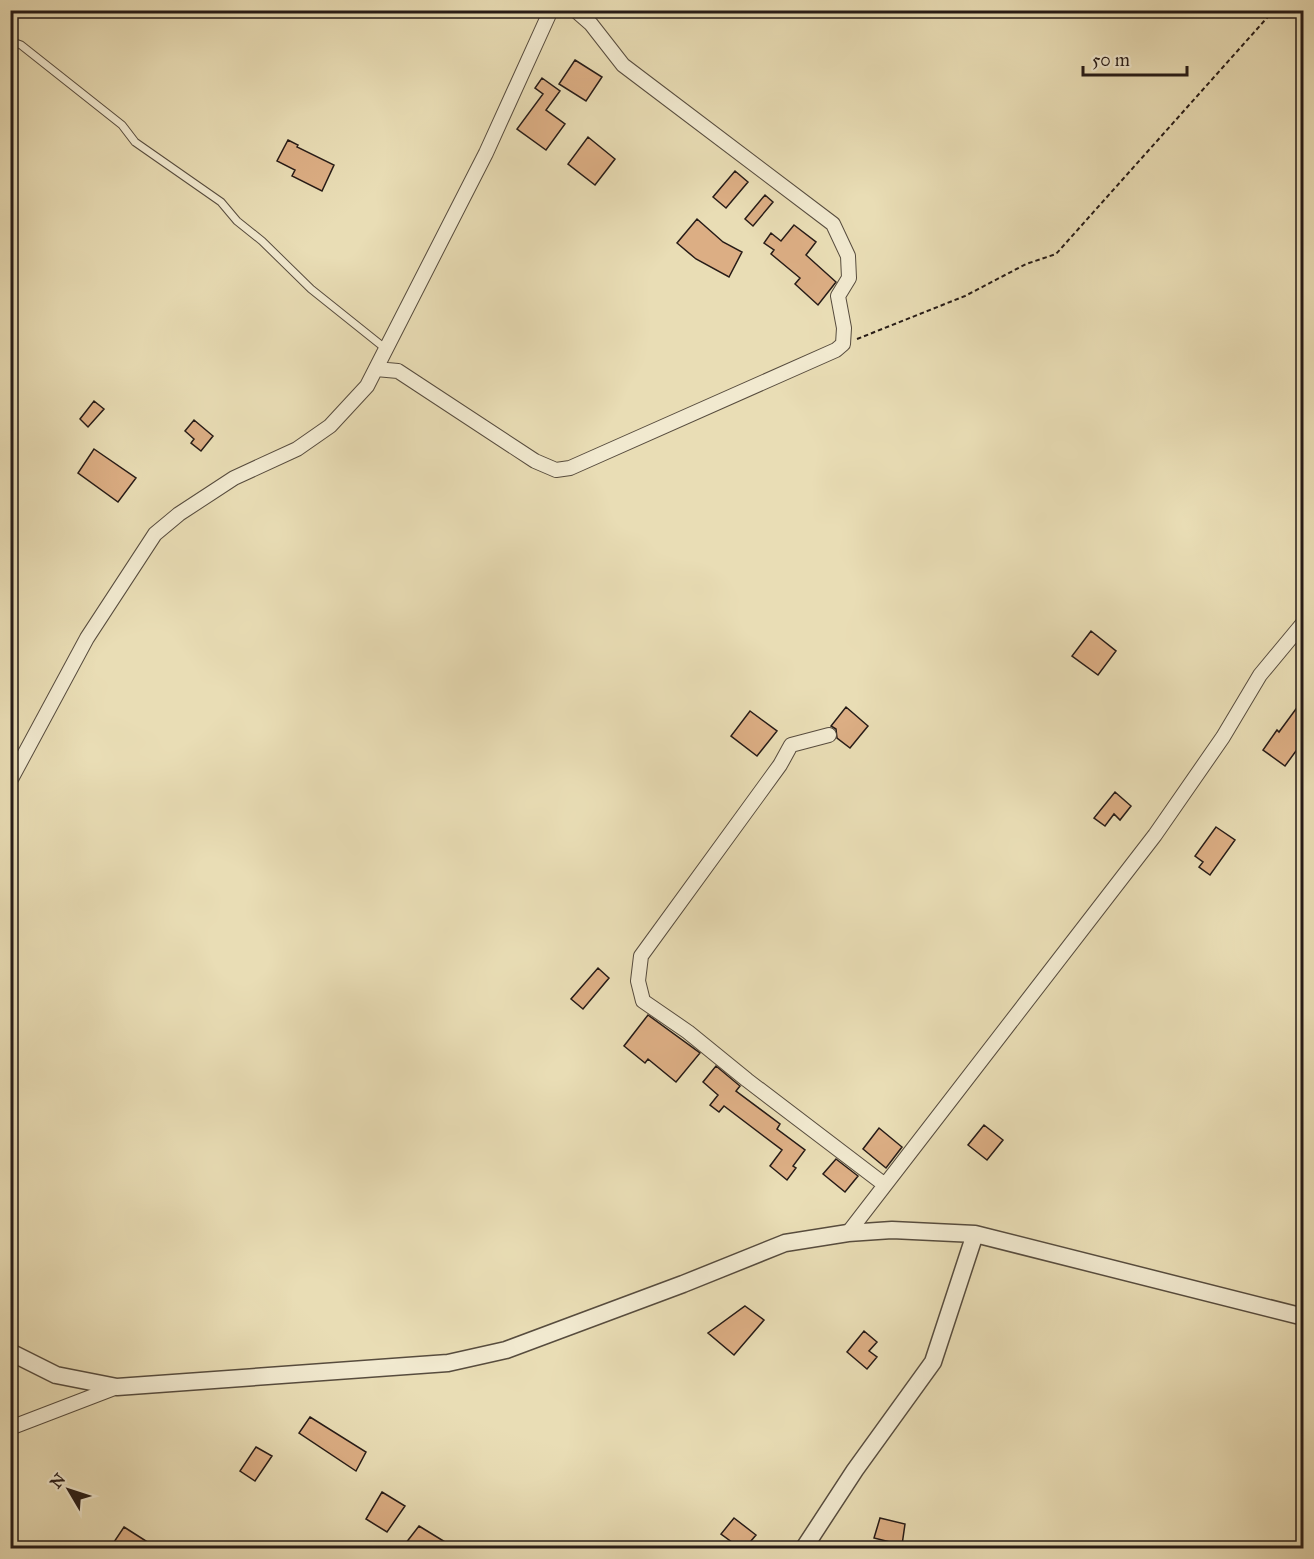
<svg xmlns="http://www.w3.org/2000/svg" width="1314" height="1559" font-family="'IM FELL Great Primer',serif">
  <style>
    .building { fill: #dcae84; stroke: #261b17; stroke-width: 1.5 }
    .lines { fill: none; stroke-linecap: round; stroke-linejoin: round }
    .service-casing { stroke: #574c3e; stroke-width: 9 }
    .minor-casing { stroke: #574c3e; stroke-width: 16 }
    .tertiary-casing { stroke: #574c3e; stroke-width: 19 }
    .path { stroke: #261b17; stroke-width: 2; stroke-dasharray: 4.5 3; stroke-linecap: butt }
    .service { stroke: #f1e9cf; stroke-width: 7 }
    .minor { stroke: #f1e9cf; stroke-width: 14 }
    .tertiary { stroke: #f1e9cf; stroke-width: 16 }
  </style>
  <rect width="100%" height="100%" fill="#e9ddb5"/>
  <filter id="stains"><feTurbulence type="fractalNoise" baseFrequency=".00333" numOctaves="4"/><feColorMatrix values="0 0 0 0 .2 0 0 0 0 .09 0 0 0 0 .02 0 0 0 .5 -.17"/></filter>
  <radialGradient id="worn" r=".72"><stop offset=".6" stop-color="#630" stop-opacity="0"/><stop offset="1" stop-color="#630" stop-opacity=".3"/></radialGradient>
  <!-- building -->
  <path class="building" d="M575,60L602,77L586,101L559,84Z
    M542,78L560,91L546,110L565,124L546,150L517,129L543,94L535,88Z
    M588,137L615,159L595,185L568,164Z
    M288,140L298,145L297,147L334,165L322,191L292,176L295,170L277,161Z
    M735,171L748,182L726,208L713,197Z
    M765,195L773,202L753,226L745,219Z
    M697,219L723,242L742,252L729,277L696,259L677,243Z
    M794,225L816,242L806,255L836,282L818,305L795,284L800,278L771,254L774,250L764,243L771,233L781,241Z
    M94,401L104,409L88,427L80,419Z
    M194,420L213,436L201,451L191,443L194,439L185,431Z
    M94,449L136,478L118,502L78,473Z
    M1091,631L1116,651L1098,675L1072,656Z
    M1304,698V740L1285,766L1263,750L1277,730L1279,732Z
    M846,707L868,726L850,748L837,738L836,729L831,726Z
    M750,711L777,731L757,756L731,736Z
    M1115,792L1131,806L1120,820L1114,814L1105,826L1094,818Z
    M1216,827L1235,840L1210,875L1199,867L1203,862L1195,856Z
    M598,968L609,978L583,1009L571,999Z
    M648,1015L700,1053L676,1082L648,1059L645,1063L624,1046Z
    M716,1066L740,1086L736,1091L780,1124L777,1129L805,1150L793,1166L796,1168L787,1180L770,1166L782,1150L724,1106L719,1112L710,1105L718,1095L703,1082Z
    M984,1125L1003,1140L987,1160L968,1145Z
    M879,1128L902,1147L886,1168L863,1149Z
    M836,1159L858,1176L845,1192L823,1174Z
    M745,1306L764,1320L734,1355L708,1333Z
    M864,1331L877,1342L869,1351L877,1357L867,1369L847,1352Z
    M310,1417L366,1452L356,1471L299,1433Z
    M256,1447L272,1456L255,1481L240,1471Z
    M382,1492L405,1506L387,1532L366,1519Z
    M734,1518L756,1535L745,1548H740L721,1534Z
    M880,1518L905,1524L902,1545L874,1538Z
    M419,1526L455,1548H402Z
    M124,1527L157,1548H110Z"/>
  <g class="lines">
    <!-- service casing -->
    <g class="service-casing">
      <path id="service" d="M10,41L21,45L122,125L135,142L221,202L237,221L262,241L311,289L386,349"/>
    </g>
    <!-- minor casing -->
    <g class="minor-casing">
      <path id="minor" d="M376,369L398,371L535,461L556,470L570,468L836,350L843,344L844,328L838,296L849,278L848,256L833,224L623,65L591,24L575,10
        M829,735L791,745L780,765L641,956L638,981L643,1001L688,1032L747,1080L885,1185
        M10,781L87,638L155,534L179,514L234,478L297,449L330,426L367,386L486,153L551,10
        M848,1233L1155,835L1223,737L1260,675L1304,622
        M10,1428L117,1387"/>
    </g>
    <!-- tertiary casing -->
    <g class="tertiary-casing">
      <path id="tertiary" d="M10,1352L56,1375L117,1387L448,1363L506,1350L683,1284L785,1243L848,1233L892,1230L975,1234L1304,1317
        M804,1548L855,1470L933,1362L975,1234"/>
    </g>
    <!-- path -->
    <path class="path" d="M857,339L965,296L1026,264L1056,254L1274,10"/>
    <!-- service -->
    <use href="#service" class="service"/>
    <!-- minor -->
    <use href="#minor" class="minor"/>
    <!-- tertiary -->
    <use href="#tertiary" class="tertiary"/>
  </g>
  <!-- margin -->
  <rect width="1314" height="1559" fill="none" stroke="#e9ddb5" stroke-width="36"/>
  <rect x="12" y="12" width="1290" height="1535" fill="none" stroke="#261b17" stroke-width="3"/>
  <rect x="18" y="18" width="1278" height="1523" fill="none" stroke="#261b17" stroke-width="1.5"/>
  <!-- north arrow -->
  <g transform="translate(69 1490) rotate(309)" stroke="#f1e9cf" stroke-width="4.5" paint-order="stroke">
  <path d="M0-4.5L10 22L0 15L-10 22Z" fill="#261b17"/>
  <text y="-9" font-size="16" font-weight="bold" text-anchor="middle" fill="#261b17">N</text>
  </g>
  <!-- scale -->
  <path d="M1083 66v9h104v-9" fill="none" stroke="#261b17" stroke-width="3"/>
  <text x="1092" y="66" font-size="18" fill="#261b17" stroke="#f1e9cf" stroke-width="4.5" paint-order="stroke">50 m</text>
  <rect width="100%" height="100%" filter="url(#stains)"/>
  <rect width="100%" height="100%" fill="url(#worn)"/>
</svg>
